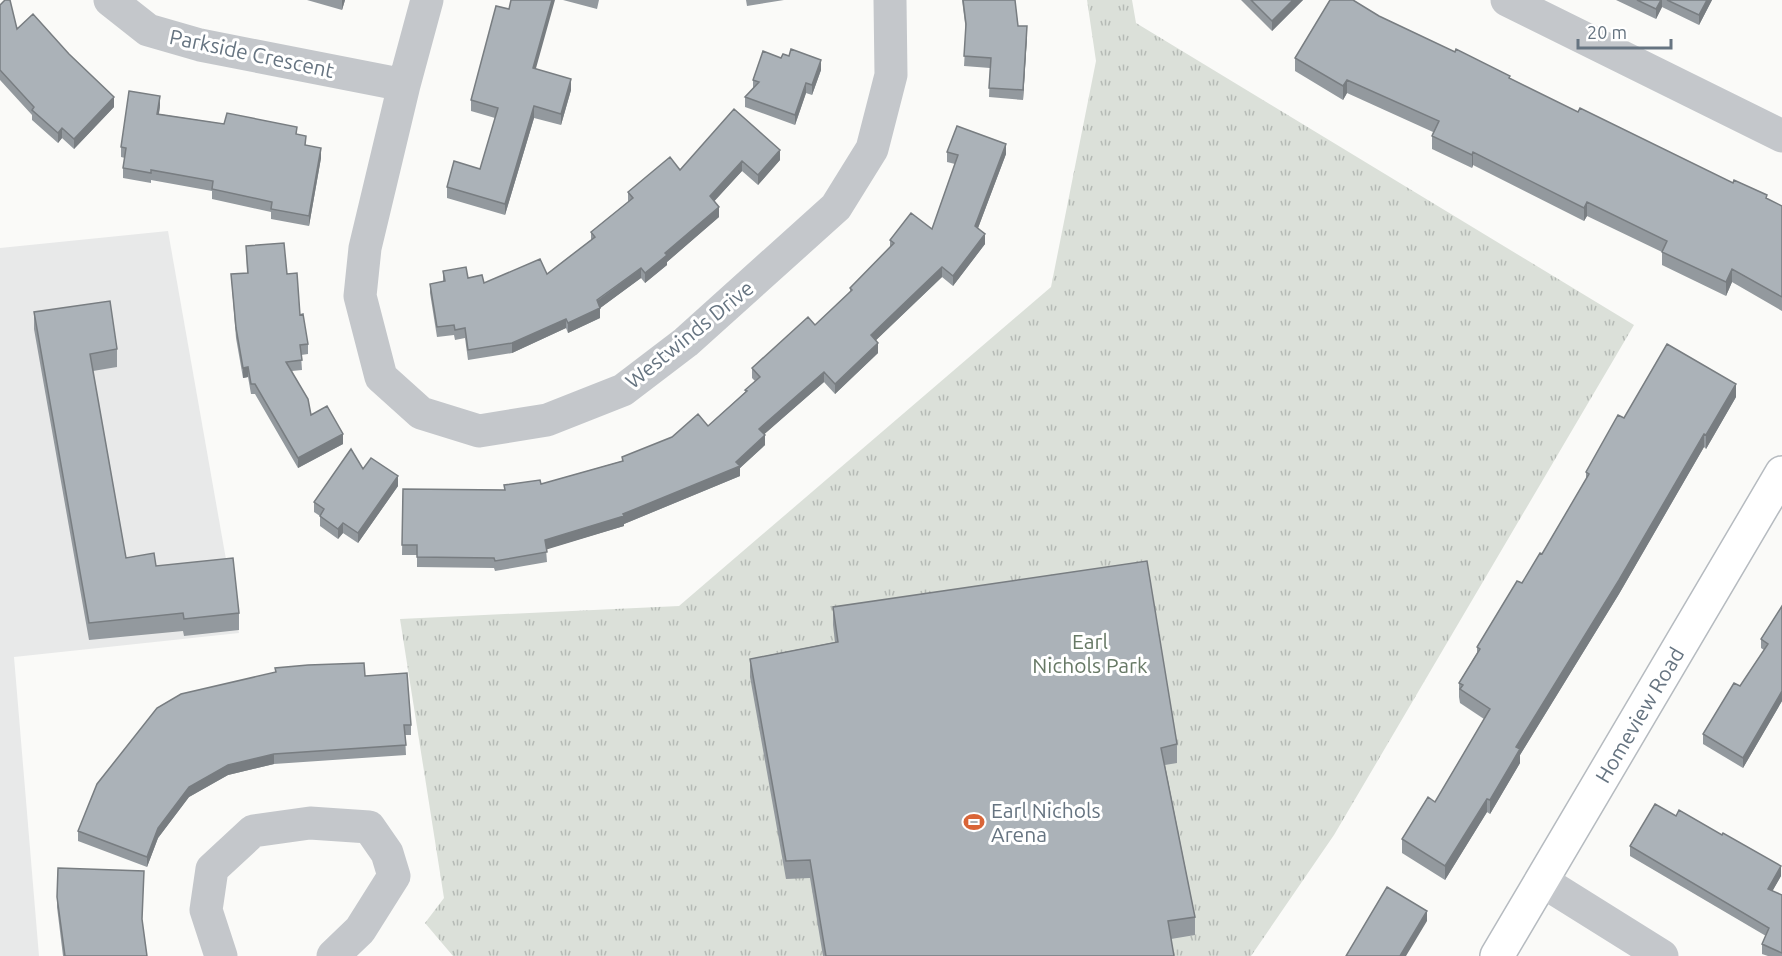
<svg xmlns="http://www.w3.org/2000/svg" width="1782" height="956" font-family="Ubuntu,sans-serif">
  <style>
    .built { fill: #e8e9e9 }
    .grass { fill: url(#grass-tufts) }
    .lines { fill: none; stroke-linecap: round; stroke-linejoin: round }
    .secondary-casing { stroke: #b6bbc0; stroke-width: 36 }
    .street { stroke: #c4c7cb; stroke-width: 33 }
    .secondary { stroke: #fff; stroke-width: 33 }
    .wall { fill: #93999e }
    .shaded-wall { fill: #787d81 }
    .building { fill: #abb2b8; stroke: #787d81; stroke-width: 1.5 }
    .labels { text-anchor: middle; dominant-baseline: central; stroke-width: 6; stroke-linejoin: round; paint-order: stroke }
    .street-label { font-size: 21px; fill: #667481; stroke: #fff }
    .park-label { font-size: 21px; fill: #677965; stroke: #fff }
    .poi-label { font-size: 21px; fill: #667481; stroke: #fff; text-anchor: start }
  </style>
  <defs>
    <pattern id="grass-tufts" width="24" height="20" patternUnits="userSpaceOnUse" patternTransform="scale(1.5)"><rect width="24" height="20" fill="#dbe0d9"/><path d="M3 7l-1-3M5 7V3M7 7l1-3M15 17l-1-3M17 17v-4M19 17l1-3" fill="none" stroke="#b5bab5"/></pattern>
  </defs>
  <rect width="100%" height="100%" fill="#fafaf8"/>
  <!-- built -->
  <path class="built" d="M168,231L239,633L14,657L39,956H0V248Z"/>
  <!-- grass -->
  <path class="grass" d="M1087,0H1132L1136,23L1634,325L1334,835L1251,956H453L425,923L444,898L400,619L679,606L1051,287L1096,61Z"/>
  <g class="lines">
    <!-- secondary casing -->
    <g class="secondary-casing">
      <g id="secondary">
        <path id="s1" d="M1497,956L1782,473"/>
      </g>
    </g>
    <!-- street -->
    <path class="street" d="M110,0L148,30L200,45L404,85
      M427,0L404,85L365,248L360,296L381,377L421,413L479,431L547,420L623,390L686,342L836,207L872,149L891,75L890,0
      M1507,0L1782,136
      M1542,881L1662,956
      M221,956L206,910L212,869L253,831L310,823L369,827L387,853L394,876L360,930L333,956"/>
    <!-- secondary -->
    <use href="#secondary" class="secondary"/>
  </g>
  <!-- wall -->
  <path class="wall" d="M307,0H345L342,10Z
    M563,0H599L597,9Z
    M746,0H784L747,6Z
    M962,0H1015L1018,26L1027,36L1023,100L989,97L990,68L964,66L966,31Z
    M1241,0H1303L1272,31Z
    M1616,0H1712L1699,25L1662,7L1656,19Z
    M0,5L17,29L114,107L74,149L62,138L58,143L32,120V115L0,80Z
    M509,9L536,69L571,90L561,125L534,118L505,215L447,198V187L480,169L495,118L471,111V100Z
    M1379,16L1578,112L1782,206V311L1732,282L1726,296L1662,265V252L1587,216L1584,221L1473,165L1472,168L1432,149V136L1433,132L1347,93L1343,100L1295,71V58Z
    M821,70L812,95L806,93L795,125L745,107V97L753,88V80Z
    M160,106L159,114L297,135L306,145L321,158L309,226L271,219V212L212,199V191L151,180V183L123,178V168L125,158L121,157V147Z
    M734,109L780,160L758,185L742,171L714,201L719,217L667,262V265L645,283L641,278L600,308V318L568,333L566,328L512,353L468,360L465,338L455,340L454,335L437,337L430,293V284L443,282V271L484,283L547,274L591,240V232L628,202V192L680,170Z
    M947,152L1006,154L978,228L985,244L953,286L942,277L876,340L878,353L835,394L824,382L764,434L765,445L740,468V476L624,524V526L546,549L547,562L495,571L494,568L417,567V555H402L403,489L504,490V485L541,484L622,461V457L708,426L745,392V390L755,381L752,378V368L815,325L850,292V288L890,248V240L932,229L955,164L947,162Z
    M246,246L287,274L308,344V354L301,355L302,370L292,371L311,415L343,444L298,468L255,394H251L248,377L243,378L236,338L231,274L247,273Z
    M34,312L117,349V367L93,371L126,558L156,566L239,613V630L184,636L183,631L89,640L34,329Z
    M1736,397L1706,449L1704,447L1619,594L1520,755V763L1490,814L1487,812L1445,880L1402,853V839L1435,802L1484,719L1460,703L1459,697V683L1477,653V647L1542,554L1586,479V472L1624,418Z
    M363,469L398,486L358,543L343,533L338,539L320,526V516L314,512V502Z
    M1782,606V701L1743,768L1703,744V734L1740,686L1764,650L1761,648V639Z
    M833,607L1177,744V763L1165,765L1195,917V935L1171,939L1174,956H823L810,878L786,879L750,677V659L835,642L833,625Z
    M365,676L411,725V735H405L406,755L274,764L228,775L189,797L158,838L147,867L78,841V831Z
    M1630,846L1781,876L1772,891L1782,895V956H1768L1762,954V944L1766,936L1630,856Z
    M58,868L142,922L147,956H63L57,907Z"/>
  <!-- shaded-wall -->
  <path class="shaded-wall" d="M342,0H345L342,10Z
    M552,0H555L533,79V68Z
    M1293,0H1303L1272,31V21Z
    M1661,0H1662V7L1656,19V9Z
    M1707,0H1712L1699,25V15Z
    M1027,26V36L1023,100V90Z
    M821,60V70L812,95V85Z
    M571,79V90L561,125V114Z
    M1347,80V93L1343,100V86Z
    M806,83V93L795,125V115Z
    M160,96V106L157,124V114Z
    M114,97V107L74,149V139Z
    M534,106V118L505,215V204Z
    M62,128V138L58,143V133Z
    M1006,144V154L975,236V226Z
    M321,148V158L309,226V216Z
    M780,150V160L758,185V175Z
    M1473,152V165L1472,168V155Z
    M742,161V171L710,206V196Z
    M1587,202V216L1584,221V208Z
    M719,207V217L667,262V265L645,283V273L665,253Z
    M985,234V244L953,286V276Z
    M942,267V277L871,345V335Z
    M641,268V278L599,309L600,308V318L568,333V323Z
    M1732,269V282L1726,296V282Z
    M566,319V328L512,353V343Z
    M878,343V353L835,394V384Z
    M248,367V377L243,378V368Z
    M824,372V382L759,439V429Z
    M1736,384V397L1706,449V435Z
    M343,434V444L298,468V458Z
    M1704,434V447L1619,594L1520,755V763L1490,814V800L1516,747Z
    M765,435V445L740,468V476L624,524V526L545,550V540L623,514L736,462Z
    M398,476V486L358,543V533Z
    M343,523V533L338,539V529Z
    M1782,691V701L1743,768V758Z
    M274,754V764L228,775L189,797L158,838L147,867V857L158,828L189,787L228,765Z
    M1487,799V812L1445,880V866Z
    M1781,866V876L1768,899V889Z
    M1427,911V921L1406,956H1400Z"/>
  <!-- building -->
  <path class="building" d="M5,0H10L17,29L33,14L69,54L114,97L74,139L62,128L58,133L32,110L34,107L0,70V5Z
    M511,0H552L533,68L571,79L561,114L534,106L505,204L447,187L454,161L480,169L498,108L471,100L496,6L509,9Z
    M963,0H1015L1018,26H1027L1023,90L989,88L991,58L964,56L966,24Z
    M1251,0H1293L1272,21Z
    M1330,0H1353L1379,16L1455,52L1456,49L1510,76L1509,78L1578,112L1580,108L1733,183L1734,180L1767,195L1766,198L1782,206V297L1732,269L1726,282L1662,252L1667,241L1587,202L1584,208L1473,152L1472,155L1432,136L1439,121L1347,80L1343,86L1295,58Z
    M1637,0H1661L1656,9Z
    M1667,0H1707L1699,15Z
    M791,49L821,60L812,85L806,83L795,115L745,97L759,82L753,80L763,51L781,58L783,54L789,56Z
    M129,91L160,96L157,114L224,124L227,113L297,127L296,134L306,136L305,145L321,148L309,216L271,209L272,202L212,189L213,181L151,170V173L123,168L126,148L121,147Z
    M734,109L780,150L758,175L742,161L710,196L719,207L665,253L667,255L645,273L641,268L597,300L600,308L568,323L566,319L512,343L468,350L465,328L455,330L454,325L437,327L430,284L445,281L443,271L466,267L468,278L482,275L484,283L540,259L547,274L595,237L591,232L633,198L628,192L670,157L680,170Z
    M957,126L1006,144L975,226L985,234L953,276L942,267L871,335L878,343L835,384L824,372L759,429L765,435L736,462L740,466L623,514L624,516L545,540L547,552L495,561L494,558L417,557V545H402L403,489L505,490L504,485L540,480L541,484L623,461L622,457L672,437L698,414L708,426L747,391L745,390L760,377L752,368L808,317L815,325L852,290L850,288L894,243L890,240L911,213L932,229L958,155L947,152Z
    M284,243L287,274L297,273L300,315L303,314L308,344L300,345L302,360L286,362L308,399L311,415L327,406L343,434L298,458L255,384H251L248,367L243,368L236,328L231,274L248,273L246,246Z
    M110,301L117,349L90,354L126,558L154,553L156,566L233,558L239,613L184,619L183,613L89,623L34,312Z
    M1667,344L1736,384L1706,435L1704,434L1619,580L1516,747L1520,749L1490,800L1487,799L1445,866L1402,839L1428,797L1435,802L1490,709L1460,689L1463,685L1459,683L1480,649L1477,647L1517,581L1522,583L1540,553L1542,554L1589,474L1586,472L1618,415L1624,418Z
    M351,449L363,469L371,458L398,476L358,533L343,523L338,529L320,516L324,509L314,502Z
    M1147,561L1177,744L1161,748L1195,917L1168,921L1174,956H826L810,860L786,861L750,659L838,642L833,607Z
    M1782,606V691L1743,758L1703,734L1734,683L1740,686L1768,644L1761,639Z
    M364,663L365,676L407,673L411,725H404L406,745L274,754L228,765L189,787L158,828L147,857L78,831L97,784L157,708L181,694L276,672L275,668L308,665Z
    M1655,804L1676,816L1679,810L1722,835L1723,833L1781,866L1768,889L1782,895V953L1762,944L1769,928L1630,846Z
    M58,868L144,871L142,919L147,956H65L57,897Z
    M1387,887L1427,911L1400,956H1346Z"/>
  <!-- icons -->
  <defs>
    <g id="stadium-bare" transform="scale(1.62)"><path d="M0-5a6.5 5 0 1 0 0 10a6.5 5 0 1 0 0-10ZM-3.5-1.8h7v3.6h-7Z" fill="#d96538" stroke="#fff" stroke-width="2.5" paint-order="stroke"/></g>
  </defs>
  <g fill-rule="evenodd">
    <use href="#stadium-bare" x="974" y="822"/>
  </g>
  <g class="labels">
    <!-- street labels -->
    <g class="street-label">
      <text transform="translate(252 53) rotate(12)">Parkside Crescent</text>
      <text transform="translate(689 334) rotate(-39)">Westwinds Drive</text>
      <text stroke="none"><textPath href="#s1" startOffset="280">Homeview Road</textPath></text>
    </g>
    <!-- park labels -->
    <g class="park-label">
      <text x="1090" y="641">Earl<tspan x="1090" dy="24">Nichols Park</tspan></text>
    </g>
    <!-- poi labels -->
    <g class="poi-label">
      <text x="991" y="810">Earl Nichols<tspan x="991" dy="24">Arena</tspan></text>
    </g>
  </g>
  <!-- scale -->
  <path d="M1578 39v9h93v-9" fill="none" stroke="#667481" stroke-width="3"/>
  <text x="1587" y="39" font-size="18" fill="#667481" stroke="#ffffff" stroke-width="4.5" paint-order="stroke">20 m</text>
</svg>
